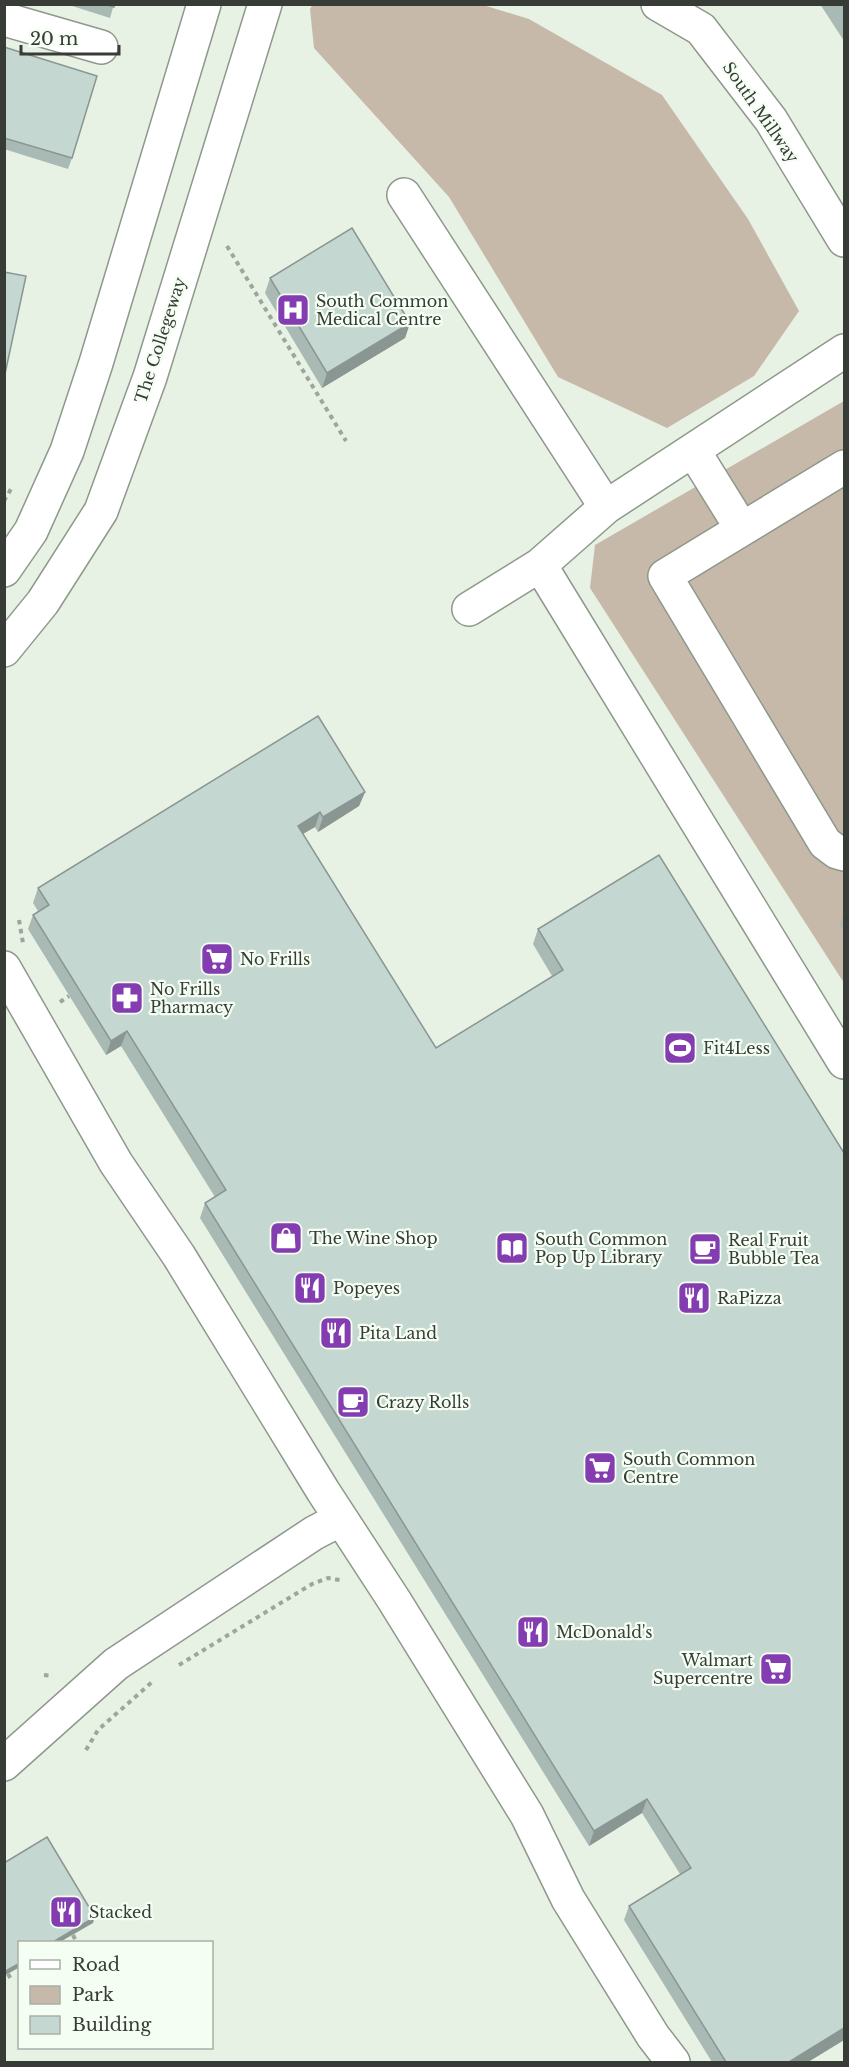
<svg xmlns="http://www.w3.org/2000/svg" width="849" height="2067" font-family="'Libre Baskerville',serif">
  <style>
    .green { fill: #c7b9a9 }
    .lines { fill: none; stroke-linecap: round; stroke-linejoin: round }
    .minor-casing { stroke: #8e988c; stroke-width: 36 }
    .path { stroke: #9ea59b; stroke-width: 4; stroke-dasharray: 4.5 4.5; stroke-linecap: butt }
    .minor { stroke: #fff; stroke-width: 33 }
    .wall { fill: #a9b9b4 }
    .shaded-wall { fill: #8a9692 }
    .building { fill: #c5d7d1; stroke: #8a9692; stroke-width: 1.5 }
    .labels { text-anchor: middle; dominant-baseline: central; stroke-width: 4.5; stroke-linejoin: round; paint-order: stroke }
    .street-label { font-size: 16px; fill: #383c37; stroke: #f4fef2 }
    .poi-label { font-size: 16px; fill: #383c37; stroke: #f4fef2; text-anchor: start }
  </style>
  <rect width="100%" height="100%" fill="#e7f1e4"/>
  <!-- green -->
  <path class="green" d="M313,4L483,5L529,19L662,95L748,219L799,311L754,376L667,428L558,377L449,197L314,48L310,9Z
    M844,401V983L590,588L595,545Z"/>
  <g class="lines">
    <!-- minor casing -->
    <g class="minor-casing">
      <path id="minor" d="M658,4L701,29L771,120L844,240
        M4,19L101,47
        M404,195L606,507
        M693,450L742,529
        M844,467L665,576L825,843L837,852L844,854
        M540,565L844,1062
        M4,570L31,531L67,451L96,363L204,4
        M469,609L540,565L606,507L844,351
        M4,650L43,602L101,511L150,377L265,4
        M4,968L116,1163L179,1256L323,1491L394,1600L527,1815L568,1899L653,2036L673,2062
        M4,1764L116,1664L314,1533L341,1519"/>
    </g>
    <!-- path -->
    <path class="path" d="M227,246L346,441
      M4,501L11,489
      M19,920L23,943
      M60,1002L69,996
      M179,1665L312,1584L328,1578L340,1580
      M44,1675L53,1676
      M86,1750L98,1730L152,1682
      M73,1935L76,1941
      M8,1974L11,1979"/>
    <!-- minor -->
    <use href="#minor" class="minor"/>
  </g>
  <!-- wall -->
  <path class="wall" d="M66,4H114L110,18Z
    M820,4H844V41Z
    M4,47L72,158L68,169L4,149Z
    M270,278L410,323L405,338L322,388L265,293Z
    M365,792L359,806L318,832L315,827L303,834L436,1048L552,976L533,944L538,929L659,855L844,2040L808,2062H712L624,1920L629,1906L680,1874L642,1813L589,1846L200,1218L205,1203L215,1197L121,1046L106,1055L28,929L33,915L38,911L33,903L38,888Z
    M844,912V933L840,925Z"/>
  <!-- shaded-wall -->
  <path class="shaded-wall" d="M410,323L405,338L322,388L327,373Z
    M365,792L359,806L318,832L323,817Z
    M320,812L315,827L292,840L298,826Z
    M127,1031L121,1046L106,1055L111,1041Z
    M647,1799L642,1813L589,1846L594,1831Z
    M95,1917L93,1923L60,1942H53Z
    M20,1963V1967L4,1976V1972Z
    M844,2028V2040L808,2062H789Z"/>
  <!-- building -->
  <path class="building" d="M104,4H114V7Z
    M4,47L97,76L72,158L4,138Z
    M352,228L410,323L327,373L270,278Z
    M4,272L26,276L5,374H4Z
    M318,716L365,792L323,817L320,812L298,826L436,1048L563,970L538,929L659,855L844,1153V2028L789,2062H726L629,1906L691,1868L647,1799L594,1831L205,1203L226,1190L127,1031L111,1041L33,915L49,905L38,888Z
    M47,1837L95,1917L53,1942H20V1963L4,1972V1863Z"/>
  <!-- icons -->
  <defs>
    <g id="hospital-square" transform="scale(1.725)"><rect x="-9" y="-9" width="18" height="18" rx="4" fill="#843db0" stroke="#f4fef2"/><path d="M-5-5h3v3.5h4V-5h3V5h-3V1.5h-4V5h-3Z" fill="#fff"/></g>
    <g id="supermarket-square" transform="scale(1.725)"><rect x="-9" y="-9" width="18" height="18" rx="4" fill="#843db0" stroke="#f4fef2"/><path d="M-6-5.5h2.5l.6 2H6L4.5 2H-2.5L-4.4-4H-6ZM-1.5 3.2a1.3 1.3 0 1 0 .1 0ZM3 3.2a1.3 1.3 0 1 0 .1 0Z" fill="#fff"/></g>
    <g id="pharmacy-square" transform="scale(1.725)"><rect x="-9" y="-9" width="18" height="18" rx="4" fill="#843db0" stroke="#f4fef2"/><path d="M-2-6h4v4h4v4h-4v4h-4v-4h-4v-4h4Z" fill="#fff"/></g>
    <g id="stadium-square" transform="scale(1.725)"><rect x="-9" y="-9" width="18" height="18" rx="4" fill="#843db0" stroke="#f4fef2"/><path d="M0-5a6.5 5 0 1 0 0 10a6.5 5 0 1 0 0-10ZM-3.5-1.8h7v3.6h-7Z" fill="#fff"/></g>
    <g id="shop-square" transform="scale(1.725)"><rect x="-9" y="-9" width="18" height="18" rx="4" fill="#843db0" stroke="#f4fef2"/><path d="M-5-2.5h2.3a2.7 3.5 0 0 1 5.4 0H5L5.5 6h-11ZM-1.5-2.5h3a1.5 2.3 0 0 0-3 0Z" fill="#fff"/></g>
    <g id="library-square" transform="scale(1.725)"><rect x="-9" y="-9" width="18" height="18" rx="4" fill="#843db0" stroke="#f4fef2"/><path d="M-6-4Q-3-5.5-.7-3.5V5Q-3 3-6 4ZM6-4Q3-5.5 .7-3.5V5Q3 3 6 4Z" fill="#fff"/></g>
    <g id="cafe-square" transform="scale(1.725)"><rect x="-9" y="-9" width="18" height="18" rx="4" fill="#843db0" stroke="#f4fef2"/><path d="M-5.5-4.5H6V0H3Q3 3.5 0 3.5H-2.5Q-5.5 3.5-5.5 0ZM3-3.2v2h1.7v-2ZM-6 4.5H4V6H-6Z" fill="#fff"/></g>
    <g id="restaurant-square" transform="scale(1.725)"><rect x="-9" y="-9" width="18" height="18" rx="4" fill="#843db0" stroke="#f4fef2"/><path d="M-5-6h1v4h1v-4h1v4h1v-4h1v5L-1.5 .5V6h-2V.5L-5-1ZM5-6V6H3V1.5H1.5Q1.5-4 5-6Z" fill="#fff"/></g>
  </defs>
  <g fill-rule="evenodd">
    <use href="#hospital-square" x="293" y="310"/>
    <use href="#supermarket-square" x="217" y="959"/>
    <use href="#pharmacy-square" x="127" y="998"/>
    <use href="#stadium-square" x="680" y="1048"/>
    <use href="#shop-square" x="286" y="1238"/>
    <use href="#library-square" x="512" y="1248"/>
    <use href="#cafe-square" x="705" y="1249"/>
    <use href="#restaurant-square" x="310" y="1288"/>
    <use href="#restaurant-square" x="694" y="1298"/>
    <use href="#restaurant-square" x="336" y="1333"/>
    <use href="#cafe-square" x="353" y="1402"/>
    <use href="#supermarket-square" x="600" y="1468"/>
    <use href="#restaurant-square" x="533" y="1632"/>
    <use href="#supermarket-square" x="776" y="1669"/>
    <use href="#restaurant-square" x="66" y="1912"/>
  </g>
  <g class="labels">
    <!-- street labels -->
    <g class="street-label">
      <text transform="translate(761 112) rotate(55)">South Millway</text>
      <text transform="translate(160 340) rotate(-72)">The Collegeway</text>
    </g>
    <!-- poi labels -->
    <g class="poi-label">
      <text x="316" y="301">South Common<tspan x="316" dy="18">Medical Centre</tspan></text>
      <text x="240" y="959">No Frills</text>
      <text x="150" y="989">No Frills<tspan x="150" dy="18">Pharmacy</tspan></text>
      <text x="703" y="1048">Fit4Less</text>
      <text x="309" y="1238">The Wine Shop</text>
      <text x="535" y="1239">South Common<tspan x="535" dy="18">Pop Up Library</tspan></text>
      <text x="728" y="1240">Real Fruit<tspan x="728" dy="18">Bubble Tea</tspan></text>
      <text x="333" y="1288">Popeyes</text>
      <text x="717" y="1298">RaPizza</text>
      <text x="359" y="1333">Pita Land</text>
      <text x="376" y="1402">Crazy Rolls</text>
      <text x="623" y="1459">South Common<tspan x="623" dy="18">Centre</tspan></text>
      <text x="556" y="1632">McDonald's</text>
      <text x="753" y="1660" text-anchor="end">Walmart<tspan x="753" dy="18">Supercentre</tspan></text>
      <text x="89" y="1912">Stacked</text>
    </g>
  </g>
  <!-- border -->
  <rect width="849" height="2067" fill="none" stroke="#383c37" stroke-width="12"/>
  <!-- legend -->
  <rect x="18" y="1941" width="195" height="108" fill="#f4fef2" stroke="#a9b0a7" stroke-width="1.5"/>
  <rect x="30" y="1960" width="30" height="9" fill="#ffffff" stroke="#a9b0a7" stroke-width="1.5"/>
  <text x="72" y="1971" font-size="18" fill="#383c37">Road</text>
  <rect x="30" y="1986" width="30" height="18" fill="#c7b9a9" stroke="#a9b0a7" stroke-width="1.5"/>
  <text x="72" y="2001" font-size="18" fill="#383c37">Park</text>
  <rect x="30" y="2016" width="30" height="18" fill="#c5d7d1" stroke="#a9b0a7" stroke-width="1.5"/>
  <text x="72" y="2031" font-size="18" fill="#383c37">Building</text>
  <!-- scale -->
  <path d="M21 45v9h98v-9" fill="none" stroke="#383c37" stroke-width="3"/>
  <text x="30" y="45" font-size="18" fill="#383c37" stroke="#f4fef2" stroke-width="4.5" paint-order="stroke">20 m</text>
</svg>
